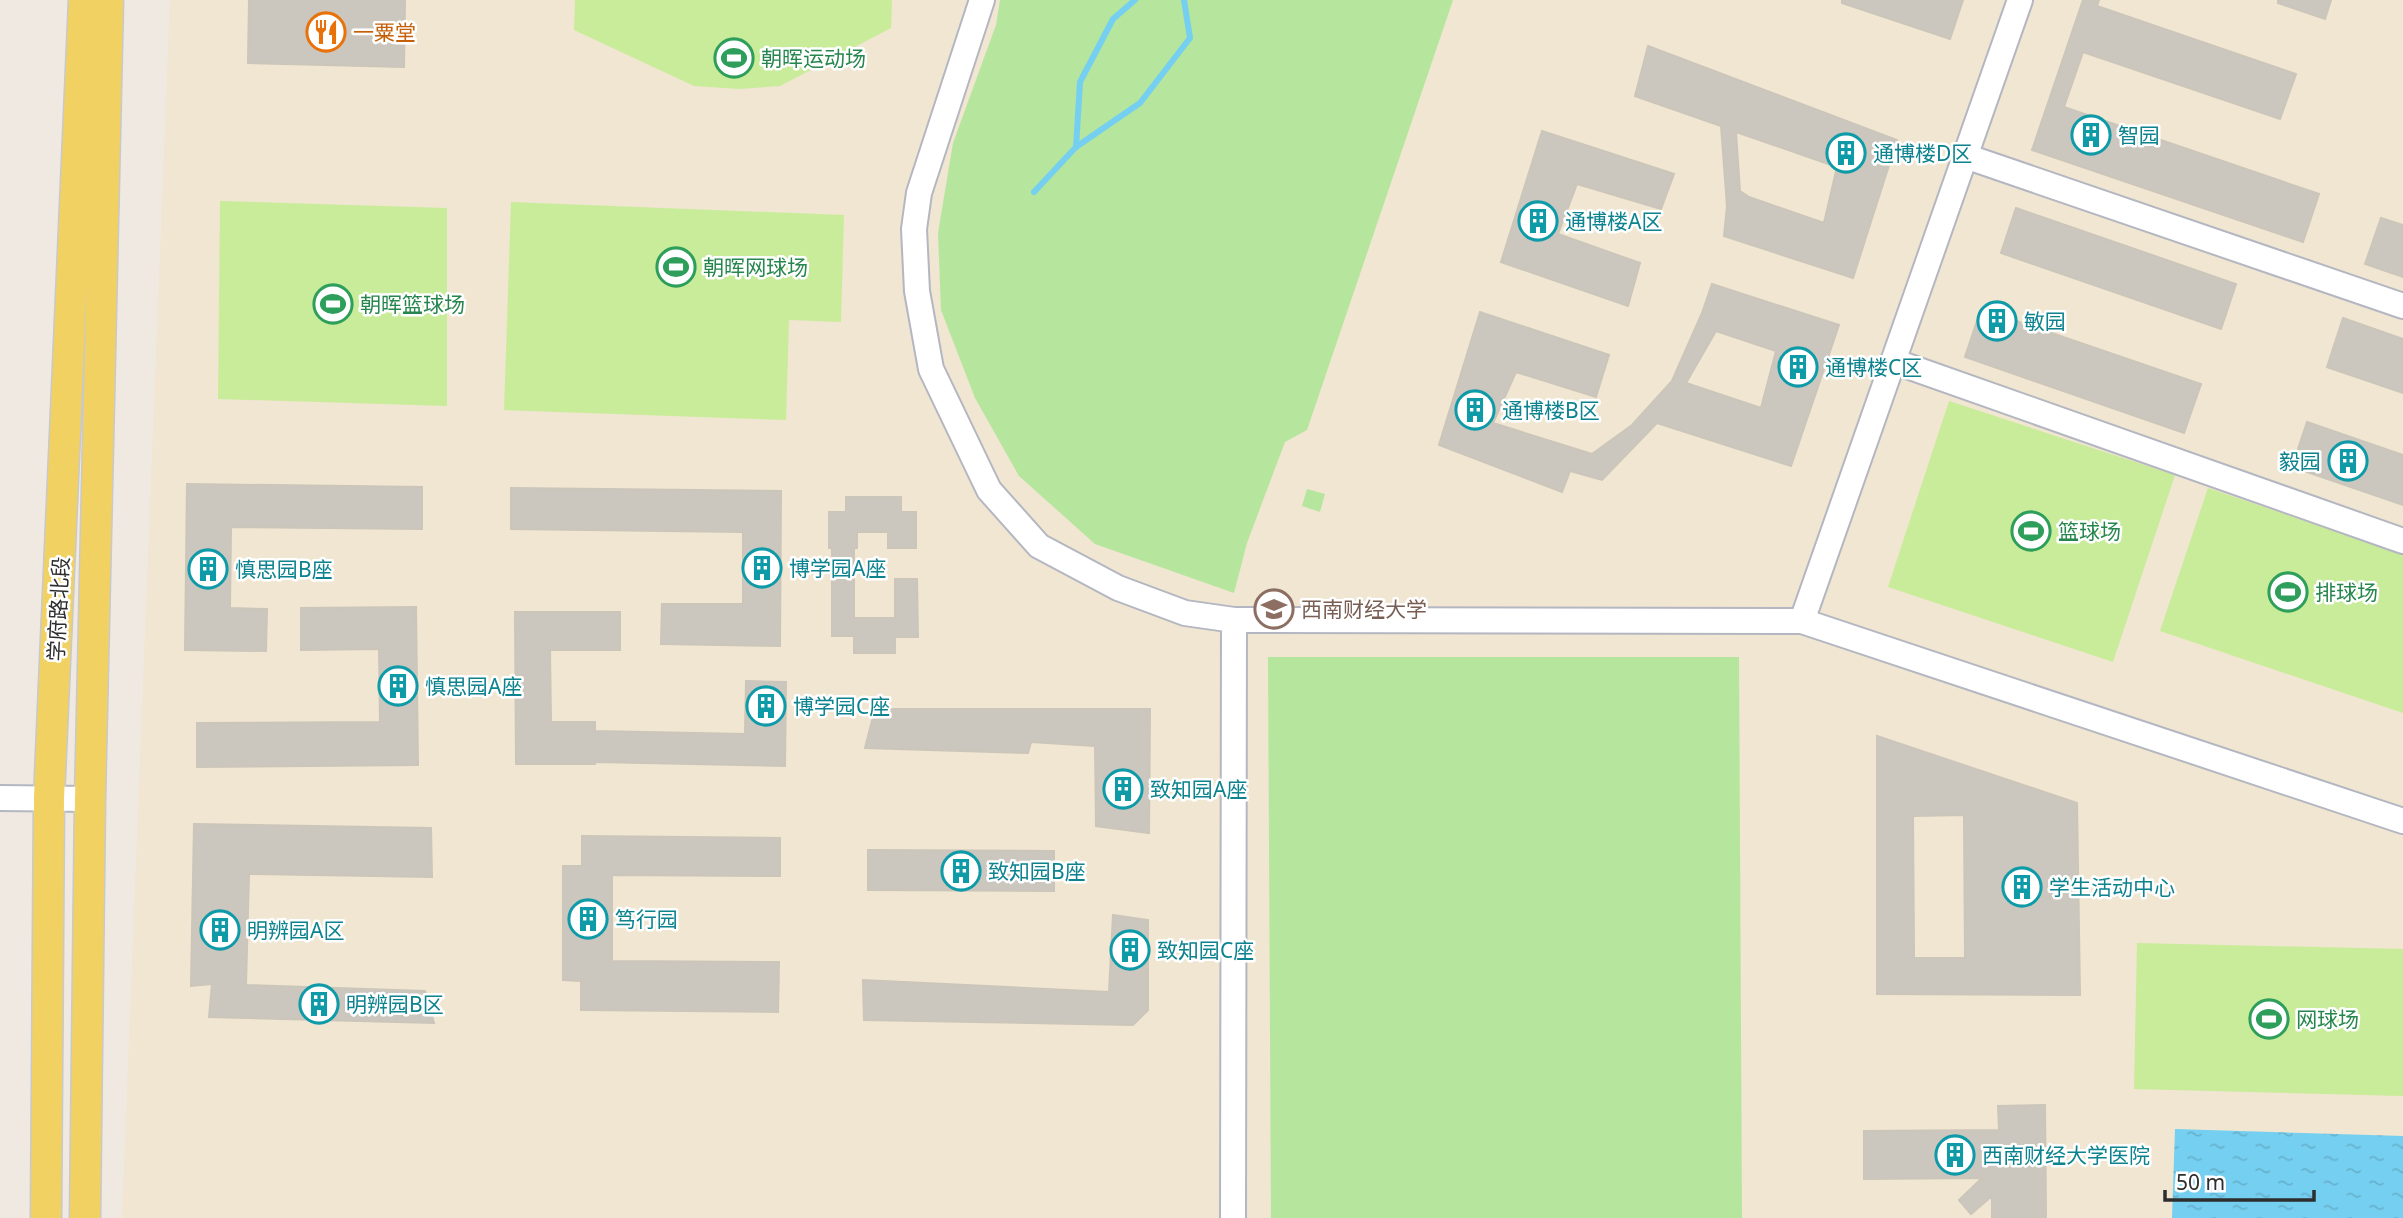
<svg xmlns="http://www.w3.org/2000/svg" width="2403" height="1218" font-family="'Noto Sans','Noto Sans SC',sans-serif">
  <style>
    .education { fill: #f0e6d1 }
    .grass { fill: #b6e59e }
    .pitch { fill: #c9ec9a }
    .water { fill: url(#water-ripples) }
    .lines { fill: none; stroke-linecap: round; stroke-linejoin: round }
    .stream { stroke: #75cff0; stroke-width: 6 }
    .building { fill: #cbc7bf; stroke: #cbc5ba; stroke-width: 2; fill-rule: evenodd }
    .minor-casing { stroke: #b4b7c1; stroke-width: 28 }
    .major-casing { stroke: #c9c9c9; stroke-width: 33 }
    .minor { stroke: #fff; stroke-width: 24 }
    .major { stroke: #f2d163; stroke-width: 30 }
    .labels { text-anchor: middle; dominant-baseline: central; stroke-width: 5; stroke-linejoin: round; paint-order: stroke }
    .food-label { font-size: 21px; fill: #c56008; stroke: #fff; text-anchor: start }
    .leisure-label { font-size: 21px; fill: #27864d; stroke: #fff; text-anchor: start }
    .culture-label { font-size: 21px; fill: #0d838f; stroke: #fff; text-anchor: start }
    .street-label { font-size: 21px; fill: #2e2e2e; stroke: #fff }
    .education-label { font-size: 21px; fill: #785e54; stroke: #fff; text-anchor: start }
  </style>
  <defs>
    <pattern id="water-ripples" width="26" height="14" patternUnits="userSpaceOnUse" patternTransform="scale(1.75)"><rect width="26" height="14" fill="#75cff0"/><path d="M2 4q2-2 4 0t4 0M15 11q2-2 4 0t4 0" fill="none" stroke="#66b2ce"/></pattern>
  </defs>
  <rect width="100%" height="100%" fill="#efe9e1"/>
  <!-- education -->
  <path class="education" d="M170,0H2403V1218H122Z"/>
  <!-- grass -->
  <path class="grass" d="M1000,0H1453L1307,430L1285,442L1247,543L1234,593L1095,544L1019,476L975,398L941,310L938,233L953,143L996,25Z
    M1307,489L1325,494L1320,512L1302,506Z
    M1268,657H1739L1742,1218H1271Z"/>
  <!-- pitch -->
  <path class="pitch" d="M575,0H892L891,28L780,86L739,89L694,86L574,30Z
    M220,201L447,208V406L218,399Z
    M511,202L844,215L841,322L789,320L786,420L504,410Z
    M1949,401L2175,475L2113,662L1888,587Z
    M2208,488L2403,554V713L2160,631Z
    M2137,943L2403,949V1096L2134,1089Z"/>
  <!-- water -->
  <path class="water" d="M2175,1129L2403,1136V1218H2172Z"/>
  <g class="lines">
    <!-- stream -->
    <path class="stream" d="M1076,147L1080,82L1113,19L1135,0
      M1034,192L1076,147L1140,103L1190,38L1184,0"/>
  </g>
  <!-- building -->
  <path class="building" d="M249,0H405L404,67L248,63Z
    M1842,0H1963L1950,39L1842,3Z
    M2083,0H2099L2097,6L2296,74L2280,119L2083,52L2064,107L2319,194L2303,242L2032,150Z
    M2278,0H2331L2325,19L2278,3Z
    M1648,46L1897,140L1853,278L1724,236L1727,206L1721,126L1635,96ZM1736,132L1837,167L1824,223L1749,197L1740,191Z
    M1542,131L1674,174L1661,209L1577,184L1558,234L1640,263L1628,306L1501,262Z
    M2016,208L2236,284L2221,329L2001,253Z
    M2381,218L2403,225V277L2365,264Z
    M1712,284L1839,325L1791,466L1657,423L1602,480L1570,471L1562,492L1439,445L1480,312L1609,355L1596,397L1516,372L1493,423L1592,454L1632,425L1672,381L1702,313ZM1716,331L1776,351L1761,408L1686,383Z
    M1981,309L2201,384L2184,433L1965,357Z
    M2343,318L2403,339V393L2327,367Z
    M2307,422L2403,455V505L2292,467Z
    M187,484L422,487V529L231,527L230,608L267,609L266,651L185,650Z
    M511,488L781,491L780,646L661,644L662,604H743V532L511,529Z
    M846,497H901V512H916V548H888V532H857V548H854V618H895V579H917L918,637H895V653H854V636H832V548H829V512H846Z
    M416,607L418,765L197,767V723L380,722L379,649L301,650V608Z
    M515,612H620V650H550L551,722H595V731L745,734L746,681L786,682L785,766L595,762V764H516Z
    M875,709H1150L1149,833L1096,826L1095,746L1031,742L1028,753L865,748Z
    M1877,736L2077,803L2080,995L1877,994ZM1964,815L1965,958H1914L1913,816Z
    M194,824L431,828L432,877L249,874L246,985L425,991L434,1023L209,1017L212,984L191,986Z
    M582,836L780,838V876L612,875V961L779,962L778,1012L581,1010V981L563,980V866H582Z
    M868,850L1054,851V891L868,890Z
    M1113,915L1148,920V1010L1133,1025L864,1020L863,980L1109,992Z
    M2045,1105L2046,1218H1992V1196L1971,1214L1959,1200L1982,1178L1864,1179V1131L1999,1130L1998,1106Z"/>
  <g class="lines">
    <!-- minor casing -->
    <g class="minor-casing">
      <path id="minor" d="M982,0L919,193L914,229L917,291L931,369L989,490L1039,546L1118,588L1185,613L1234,620L1802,621L2403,821
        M1965,156L2403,306
        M1893,361L2403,541
        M1802,621L2020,0
        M0,798L90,799
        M1233,1218L1234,620"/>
    </g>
    <!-- major casing -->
    <g class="major-casing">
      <path id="major" d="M46,1218L49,798L84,0
        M85,1218L90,799L108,0"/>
    </g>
    <!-- minor -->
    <use href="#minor" class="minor"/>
    <!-- major -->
    <use href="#major" class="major"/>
  </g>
  <!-- icons -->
  <defs>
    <g id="restaurant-ring" transform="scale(2.0125)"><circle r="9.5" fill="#fff" stroke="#e8710a" stroke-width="1.5"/><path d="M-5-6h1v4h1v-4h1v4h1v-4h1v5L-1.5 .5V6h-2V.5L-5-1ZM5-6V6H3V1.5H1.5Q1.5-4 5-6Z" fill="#e8710a"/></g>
    <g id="stadium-ring" transform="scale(2.0125)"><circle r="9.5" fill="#fff" stroke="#2e9e5b" stroke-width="1.5"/><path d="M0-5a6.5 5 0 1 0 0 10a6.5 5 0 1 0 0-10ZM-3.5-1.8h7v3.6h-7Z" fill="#2e9e5b"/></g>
    <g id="building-ring" transform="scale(2.0125)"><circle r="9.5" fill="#fff" stroke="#0f9aa8" stroke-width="1.5"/><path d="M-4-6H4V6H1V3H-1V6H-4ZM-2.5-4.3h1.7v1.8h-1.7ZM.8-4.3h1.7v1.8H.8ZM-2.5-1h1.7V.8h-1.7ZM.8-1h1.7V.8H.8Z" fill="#0f9aa8"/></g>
    <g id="university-ring" transform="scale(2.0125)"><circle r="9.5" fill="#fff" stroke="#8d6e63" stroke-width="1.5"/><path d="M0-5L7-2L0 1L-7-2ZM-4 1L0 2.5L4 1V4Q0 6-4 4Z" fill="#8d6e63"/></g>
  </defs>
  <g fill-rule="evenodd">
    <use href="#restaurant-ring" x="326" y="32"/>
    <use href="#stadium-ring" x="734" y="58"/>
    <use href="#building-ring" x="2091" y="135"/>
    <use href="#building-ring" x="1846" y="153"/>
    <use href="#building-ring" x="1538" y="221"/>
    <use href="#stadium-ring" x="676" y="267"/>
    <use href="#stadium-ring" x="333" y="304"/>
    <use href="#building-ring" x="1997" y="321"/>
    <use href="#building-ring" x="1798" y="367"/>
    <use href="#building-ring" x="1475" y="410"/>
    <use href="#building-ring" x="2348" y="461"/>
    <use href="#stadium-ring" x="2031" y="531"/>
    <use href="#building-ring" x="762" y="568"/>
    <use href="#building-ring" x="208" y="569"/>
    <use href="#stadium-ring" x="2288" y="592"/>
    <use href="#university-ring" x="1274" y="609"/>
    <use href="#building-ring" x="398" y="686"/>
    <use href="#building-ring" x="766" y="706"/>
    <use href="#building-ring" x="1123" y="789"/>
    <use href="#building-ring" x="961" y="871"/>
    <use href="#building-ring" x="2022" y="887"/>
    <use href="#building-ring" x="588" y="919"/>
    <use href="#building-ring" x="220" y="930"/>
    <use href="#building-ring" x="1130" y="950"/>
    <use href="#building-ring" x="319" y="1004"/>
    <use href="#stadium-ring" x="2269" y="1019"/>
    <use href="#building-ring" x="1955" y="1155"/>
  </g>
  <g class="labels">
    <!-- food labels -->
    <g class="food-label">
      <text x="353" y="32">一粟堂</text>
    </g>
    <!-- leisure labels -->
    <g class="leisure-label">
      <text x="761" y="58">朝晖运动场</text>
      <text x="703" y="267">朝晖网球场</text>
      <text x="360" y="304">朝晖篮球场</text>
      <text x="2058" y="531">篮球场</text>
      <text x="2315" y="592">排球场</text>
      <text x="2296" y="1019">网球场</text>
    </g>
    <!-- culture labels -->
    <g class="culture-label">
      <text x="2118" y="135">智园</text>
      <text x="1873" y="153">通博楼D区</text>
      <text x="1565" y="221">通博楼A区</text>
      <text x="2024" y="321">敏园</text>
      <text x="1825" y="367">通博楼C区</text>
      <text x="1502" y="410">通博楼B区</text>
      <text x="2321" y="461" text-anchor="end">毅园</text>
      <text x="789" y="568">博学园A座</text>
      <text x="235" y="569">慎思园B座</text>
      <text x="425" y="686">慎思园A座</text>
      <text x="793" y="706">博学园C座</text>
      <text x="1150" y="789">致知园A座</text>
      <text x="988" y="871">致知园B座</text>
      <text x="2049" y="887">学生活动中心</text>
      <text x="615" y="919">笃行园</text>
      <text x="247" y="930">明辨园A区</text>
      <text x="1157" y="950">致知园C座</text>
      <text x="346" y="1004">明辨园B区</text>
      <text x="1982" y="1155">西南财经大学医院</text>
    </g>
    <!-- street labels -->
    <g class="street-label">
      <text transform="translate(58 609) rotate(-87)">学府路北段</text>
    </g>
    <!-- education labels -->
    <g class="education-label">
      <text x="1301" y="609">西南财经大学</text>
    </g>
  </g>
  <!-- scale -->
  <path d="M2165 1190v10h149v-10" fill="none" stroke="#2e2e2e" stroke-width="3.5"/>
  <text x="2176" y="1190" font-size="21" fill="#2e2e2e" stroke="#ffffff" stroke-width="5" paint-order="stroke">50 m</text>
</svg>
